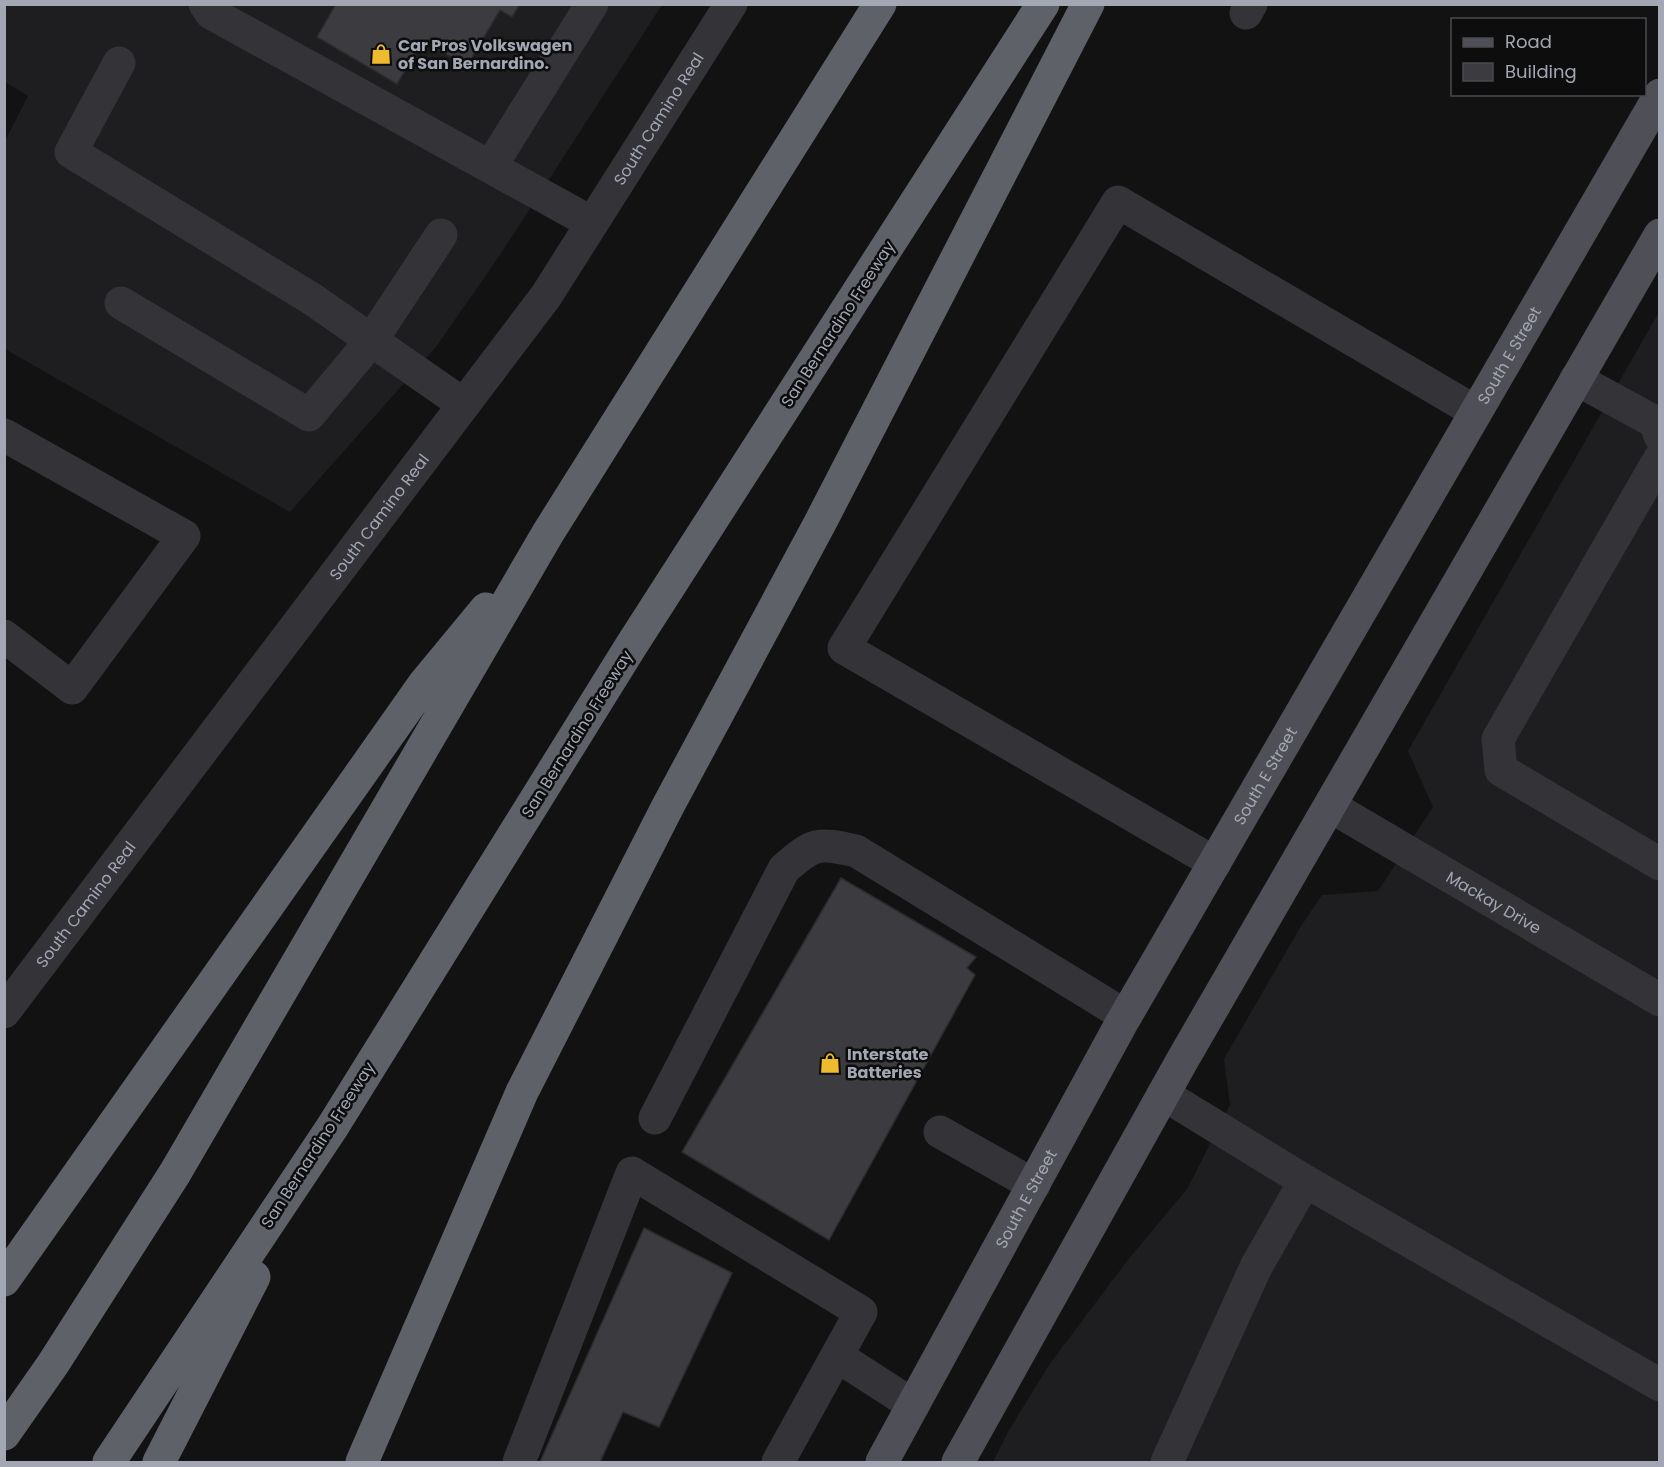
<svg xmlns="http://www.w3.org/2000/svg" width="1664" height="1467" font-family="Poppins,sans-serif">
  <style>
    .built { fill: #1e1e20 }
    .building { fill: #3c3c40; stroke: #2c2c2f; stroke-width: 1.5 }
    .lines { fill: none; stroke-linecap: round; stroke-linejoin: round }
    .minor { stroke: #333338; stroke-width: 33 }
    .major { stroke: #4f5057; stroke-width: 33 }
    .highway { stroke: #5f6169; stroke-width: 33 }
    .labels { text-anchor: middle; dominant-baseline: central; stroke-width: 5; stroke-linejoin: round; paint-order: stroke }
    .poi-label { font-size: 16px; font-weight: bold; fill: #a3a7b4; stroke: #0d0d0e; text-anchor: start }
    .street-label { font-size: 16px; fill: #a3a7b4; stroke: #0d0d0e }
  </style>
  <rect width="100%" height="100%" fill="#121213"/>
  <!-- built -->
  <path class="built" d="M5,5H662L500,255L436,347L290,512L5,349V141L28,96L5,82Z
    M1659,312V1462H993L1009,1430L1049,1365L1127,1261L1187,1189L1230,1105L1224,1059L1301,926L1322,895L1378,891L1433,807L1408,751Z"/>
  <!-- building -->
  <path class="building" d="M336,4H520L512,17L500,10L467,66L423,41L397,84L317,37Z
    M841,878L976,957L967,968L975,975L829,1240L682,1152Z
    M644,1228L732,1273L659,1427L623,1412L600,1462H540Z"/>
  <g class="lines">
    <!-- minor -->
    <g class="minor">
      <path d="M205,4L211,13L592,223"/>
      <path d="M1246,13L1251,4"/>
      <path d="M119,63L71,152L312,299L463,404"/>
      <path d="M491,166L592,4"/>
      <path d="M121,303L309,415L371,341L441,235"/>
      <path d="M1576,379L1655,422L1660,436"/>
      <path d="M4,435L184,536L72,688L4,636"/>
      <path d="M1660,458L1498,739L1501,770L1660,864"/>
      <path id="s1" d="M1330,806L1660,1000"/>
      <path d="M1215,863L844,648L1118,202L1476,412"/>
      <path id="s2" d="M4,1012L546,296L731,4"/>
      <path d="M1163,1094L1305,1181"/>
      <path d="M655,1118L784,869C813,843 818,842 856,851L1126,1016"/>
      <path d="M940,1132L1034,1185"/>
      <path d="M837,1356L913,1405"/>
      <path d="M519,1462L632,1173L861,1312L778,1462"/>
      <path d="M1167,1462L1256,1267L1305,1181L1660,1385"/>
    </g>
    <!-- major -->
    <g class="major">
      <path id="s3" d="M882,1462L1121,1024L1660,95"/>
      <path d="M958,1462L1183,1059L1660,235"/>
    </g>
    <!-- highway -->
    <path class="highway" d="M4,1280L424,684L486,609
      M4,1434L53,1364L175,1173L548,533L880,4
      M109,1462L333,1126L631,646L1043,4
      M159,1462L254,1277
      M362,1462L522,1092L668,806L820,523L1088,4"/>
  </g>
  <!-- icons -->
  <defs>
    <g id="shop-bare" transform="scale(1.62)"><path d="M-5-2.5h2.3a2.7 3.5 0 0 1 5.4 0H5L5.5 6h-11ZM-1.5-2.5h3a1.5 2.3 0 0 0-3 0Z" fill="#eebb2f" stroke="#0d0d0e" stroke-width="2.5" paint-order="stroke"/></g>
  </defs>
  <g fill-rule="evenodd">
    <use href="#shop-bare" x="381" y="54"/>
    <use href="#shop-bare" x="830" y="1063"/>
  </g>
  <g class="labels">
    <!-- poi labels -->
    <g class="poi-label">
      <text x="398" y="45">Car Pros Volkswagen<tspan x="398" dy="18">of San Bernardino.</tspan></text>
      <text x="847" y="1054">Interstate<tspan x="847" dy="18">Batteries</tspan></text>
    </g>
    <!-- street labels -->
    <g class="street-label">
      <text stroke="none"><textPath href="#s2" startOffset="1108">South Camino Real</textPath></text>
      <text transform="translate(838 324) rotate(-57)">San Bernardino Freeway</text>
      <text stroke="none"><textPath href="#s3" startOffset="1272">South E Street</textPath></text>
      <text stroke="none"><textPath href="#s2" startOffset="621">South Camino Real</textPath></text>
      <text transform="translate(577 734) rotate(-58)">San Bernardino Freeway</text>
      <text stroke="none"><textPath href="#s3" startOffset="786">South E Street</textPath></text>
      <text stroke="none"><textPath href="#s1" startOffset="190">Mackay Drive</textPath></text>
      <text stroke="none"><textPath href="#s2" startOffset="135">South Camino Real</textPath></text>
      <text transform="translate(318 1145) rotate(-57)">San Bernardino Freeway</text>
      <text stroke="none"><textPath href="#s3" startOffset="300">South E Street</textPath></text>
    </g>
  </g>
  <!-- border -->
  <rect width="1664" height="1467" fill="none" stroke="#a3a7b4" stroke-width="12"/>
  <!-- legend -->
  <rect x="1451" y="18" width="195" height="78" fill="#0d0d0e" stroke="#494b50" stroke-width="1.5"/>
  <rect x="1463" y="38" width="30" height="9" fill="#4f5057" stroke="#494b50" stroke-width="1.5"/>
  <text x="1505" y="48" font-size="18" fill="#a3a7b4">Road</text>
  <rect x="1463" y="63" width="30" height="18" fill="#3c3c40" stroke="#494b50" stroke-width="1.5"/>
  <text x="1505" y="78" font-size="18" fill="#a3a7b4">Building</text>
</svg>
